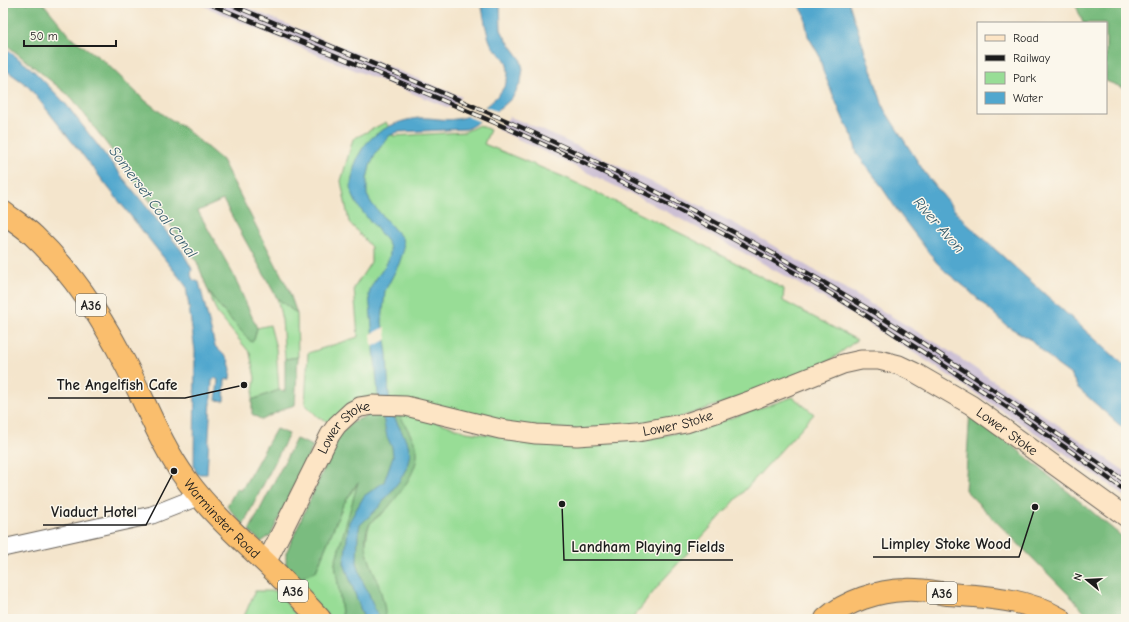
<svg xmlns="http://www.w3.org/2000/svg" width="1129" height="622" font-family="'Comic Neue',sans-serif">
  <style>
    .industrial { fill: #ccbfd4 }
    .green { fill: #98dd96; stroke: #5a7c59 }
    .forest { fill: #7abc7f; stroke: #4b6c4e }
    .water { fill: #51a7ce; stroke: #366275 }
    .pier { fill: #f4e5cc }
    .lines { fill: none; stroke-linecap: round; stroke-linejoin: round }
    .tertiary-casing { stroke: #68625a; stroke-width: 19 }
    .secondary-casing { stroke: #68625a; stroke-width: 21 }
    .trunk-casing { stroke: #68625a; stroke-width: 24 }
    .tertiary { stroke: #fff; stroke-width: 17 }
    .secondary { stroke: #fde5c5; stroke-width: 19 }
    .trunk { stroke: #fabe6d; stroke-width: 22 }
    .rail-casing { stroke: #1c1c1c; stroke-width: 4.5 }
    .rail { stroke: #fbf7ec; stroke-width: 3; stroke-dasharray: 9; stroke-linecap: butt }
    .labels { text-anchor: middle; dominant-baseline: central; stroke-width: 3; stroke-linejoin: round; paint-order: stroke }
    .shield { fill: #fbf7ec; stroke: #5f5e5a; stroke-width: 1 }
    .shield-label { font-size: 13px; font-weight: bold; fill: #1c1c1c }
    .street-label { font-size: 14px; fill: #1c1c1c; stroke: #fbf7ec }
    .water-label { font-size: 15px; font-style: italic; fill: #345b6c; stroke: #fbf7ec }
    .leader { fill: none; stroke: #1c1c1c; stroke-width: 1.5 }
    .callout-dot { fill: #1c1c1c; stroke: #fbf7ec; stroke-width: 1.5 }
    .callout-label { font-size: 15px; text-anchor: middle; font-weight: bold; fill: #1c1c1c; stroke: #fbf7ec; stroke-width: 3; stroke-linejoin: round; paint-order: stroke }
  </style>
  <rect width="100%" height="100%" fill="#fbf7ec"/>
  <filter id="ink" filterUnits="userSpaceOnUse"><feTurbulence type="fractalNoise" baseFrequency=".025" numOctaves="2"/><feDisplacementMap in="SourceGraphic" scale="8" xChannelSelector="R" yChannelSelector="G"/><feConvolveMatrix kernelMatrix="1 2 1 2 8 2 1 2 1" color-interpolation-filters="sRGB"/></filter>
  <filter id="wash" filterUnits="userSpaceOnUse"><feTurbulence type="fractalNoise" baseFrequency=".012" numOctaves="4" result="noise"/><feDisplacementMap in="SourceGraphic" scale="16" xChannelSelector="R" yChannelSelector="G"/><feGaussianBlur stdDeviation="0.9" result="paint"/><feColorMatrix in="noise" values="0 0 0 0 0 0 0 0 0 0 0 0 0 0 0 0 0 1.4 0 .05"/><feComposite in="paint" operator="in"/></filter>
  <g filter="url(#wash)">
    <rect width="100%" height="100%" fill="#f4e5cc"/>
    <!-- industrial -->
    <path class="industrial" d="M197,3H236L462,97L449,108L320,56Z
      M510,117L533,126L579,147L701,206L745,229L943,347L1025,402L1126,472V497L1046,440L930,363L862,320L762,263L713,236L644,200L497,129Z"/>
    <!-- green -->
    <path class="green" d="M386,122L393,136L465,132L479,125L490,130L484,144L564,177L690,238L784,289L783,301L857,340L831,360L759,391L663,423L578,430L507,425L396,399L329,422L318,417L305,404L308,353L358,337L354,288L371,262V247L349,222L341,181L353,139Z
      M208,290C222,312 234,324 254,340L257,328L270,325L276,348L279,390L252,400L255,378L250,353L217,313Z
      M277,298L297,314L298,357L285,359L282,320Z
      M793,397L814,414L662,581L632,619H385L383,600L365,547L368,529L371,522L383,513L404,425L399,413L444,424L466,432L548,442L661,436L707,426Z
      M359,481L335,563L343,619H331L294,581L316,571L343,505Z
      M255,591H276L300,619H243Z"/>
    <!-- forest -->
    <path class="forest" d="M3,3H43L72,38L104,61L142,98L164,115L183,127L222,160L288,288L297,314L277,298L223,200L198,211L233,274L257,328L254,340L251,342L218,305L208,290L197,262L187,249L169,223L150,201L72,98L3,42Z
      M1075,3H1126V89L1106,81V23H1083Z
      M298,357L295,405L285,408L262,420L252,414V400L279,390L285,391V359Z
      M970,410L1126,540V619H1090L1074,600L965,490Z
      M399,413C404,424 412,435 416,446C423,466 398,496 386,510C379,516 370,520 367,530C361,554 379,577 383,601C385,607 385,613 385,619H343L335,563L358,482L343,505L316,571L294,581L286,571V553L339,435L351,423L370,414Z
      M276,429L289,434L243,525L227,506L237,488L241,491Z
      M296,439L313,446L271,535L261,542L249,531Z"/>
    <!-- water -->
    <path class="water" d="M481,3H500L501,30L506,39L520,58L523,69L521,82L513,97L501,108L467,129L398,132L389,136L376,153L370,166L367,179V195L372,204L402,238L404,249L399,264L385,291L382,322L387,354L389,396L393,415L408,444L410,453L407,467L400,480L379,507L360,525L358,535L357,562L362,580L369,594L375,610L381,619H364L344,563L349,522L364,496L384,482L393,456L392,447L387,437L378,394L369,295C370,289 372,284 376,279C381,271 390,262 390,252C391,245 385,239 381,234C370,219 352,205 351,186C351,182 352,178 353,174C354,166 357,158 361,151C372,132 397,120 419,118C431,117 444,121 456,119C476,117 509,94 508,72C507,54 497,55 491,44C486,33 484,16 481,3Z
      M797,3H849L884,109L925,173L957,213L967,224L1126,367V431L1078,388L1071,375L1056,364L1030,339L1007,326L965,287L946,272L937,263L901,216L877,180L857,154L853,137L844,121L823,71L819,55L808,36L804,13Z
      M3,46L34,71L65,103L120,174L182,251L192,269L191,275L193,280L199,282L215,346L228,359L231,369L230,379L225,380L224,401L216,400L218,380L215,378L212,380L207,474H197L194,467L195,351L186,286L28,86L3,68Z"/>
    <!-- pier -->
    <path class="pier" d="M483,106L499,112L483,123L464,115Z
      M385,327L387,339L372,347L371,334Z"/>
  </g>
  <g filter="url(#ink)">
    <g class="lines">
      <!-- tertiary casing -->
      <g class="tertiary-casing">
        <path id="tertiary" d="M3,548L152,515L200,496"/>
      </g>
      <!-- secondary casing -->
      <g class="secondary-casing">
        <g id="secondary">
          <path id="s1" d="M266,563L330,435L337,425L352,411L360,407L373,405L406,406L500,429L536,434L577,436L638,432L686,423L719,412L755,399L843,364L861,360H879L899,365L914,372L971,405L1126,517"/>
        </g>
      </g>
      <!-- trunk casing -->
      <g class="trunk-casing">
        <g id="trunk">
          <path id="s2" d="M3,212C13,220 25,227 34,236C73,273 103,319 127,367C146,404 161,445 186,479C208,509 236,535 263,560C283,579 301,599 320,619"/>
          <path d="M826,619C846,601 878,591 905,590C919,589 934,592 948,594C987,597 1025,598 1060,619"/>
        </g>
      </g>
      <!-- tertiary -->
      <use href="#tertiary" class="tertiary"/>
      <!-- secondary -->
      <use href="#secondary" class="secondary"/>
      <!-- trunk -->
      <use href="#trunk" class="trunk"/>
      <!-- rail casing -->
      <g class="rail-casing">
        <path id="rail" d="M207,3C333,55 460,105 584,163C653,196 721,232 788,269C825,289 861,312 896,335C974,384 1051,436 1126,491
          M227,3C370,63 516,120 655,191C716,222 776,254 835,289C935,348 1031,415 1126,482"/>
      </g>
      <!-- rail -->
      <use href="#rail" class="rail"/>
    </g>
  </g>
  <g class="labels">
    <!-- shield labels -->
    <g class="shield">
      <rect x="76" y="294" width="30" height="22" rx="3"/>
      <rect x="278" y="580" width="30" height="22" rx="3"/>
      <rect x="927" y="582" width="30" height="22" rx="3"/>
    </g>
    <g class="shield-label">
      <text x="91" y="305">A36</text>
      <text x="293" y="591">A36</text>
      <text x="942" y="593">A36</text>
    </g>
    <!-- street labels -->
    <g class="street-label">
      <text stroke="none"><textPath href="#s1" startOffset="507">Lower Stoke</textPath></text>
      <text stroke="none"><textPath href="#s1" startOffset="867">Lower Stoke</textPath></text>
      <text stroke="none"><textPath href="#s1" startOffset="159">Lower Stoke</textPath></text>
      <text stroke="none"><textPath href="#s2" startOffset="381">Warminster Road</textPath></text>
    </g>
    <!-- water labels -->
    <g class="water-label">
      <text transform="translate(153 202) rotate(53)">Somerset Coal Canal</text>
      <text transform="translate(939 225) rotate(49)">River Avon</text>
    </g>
  </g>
  <!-- callouts -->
  <path class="leader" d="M244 385L185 398H48M174 471L146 525H43M1035 507L1019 557H873M562 504L564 560H733"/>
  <g class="callout-dot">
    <circle cx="244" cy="385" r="4"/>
    <circle cx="174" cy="471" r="4"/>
    <circle cx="1035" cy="507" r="4"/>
    <circle cx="562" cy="504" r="4"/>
  </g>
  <g class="callout-label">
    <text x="117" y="390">The Angelfish Cafe</text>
    <text x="94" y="517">Viaduct Hotel</text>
    <text x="946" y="549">Limpley Stoke Wood</text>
    <text x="648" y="552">Landham Playing Fields</text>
  </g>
  <!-- margin -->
  <rect width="1129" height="622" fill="none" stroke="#fbf7ec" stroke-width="16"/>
  <!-- legend -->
  <rect x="977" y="22" width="130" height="92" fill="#fbf7ec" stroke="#a29f99"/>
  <rect x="985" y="35" width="20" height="6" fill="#fde5c5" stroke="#a29f99"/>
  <text x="1013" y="42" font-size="12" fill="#1c1c1c">Road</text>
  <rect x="985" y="55" width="20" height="6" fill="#1c1c1c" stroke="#a29f99"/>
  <text x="1013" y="62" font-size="12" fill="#1c1c1c">Railway</text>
  <rect x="985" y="72" width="20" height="12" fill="#98dd96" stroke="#a29f99"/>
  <text x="1013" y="82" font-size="12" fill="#1c1c1c">Park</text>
  <rect x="985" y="92" width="20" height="12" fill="#51a7ce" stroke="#a29f99"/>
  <text x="1013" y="102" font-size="12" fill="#1c1c1c">Water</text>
  <!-- north arrow -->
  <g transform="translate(1087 580) rotate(288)" stroke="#fbf7ec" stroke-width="3" paint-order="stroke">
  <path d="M0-3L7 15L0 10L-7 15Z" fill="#1c1c1c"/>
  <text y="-6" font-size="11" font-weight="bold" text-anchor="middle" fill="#1c1c1c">N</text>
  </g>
  <!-- scale -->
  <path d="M24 40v6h92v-6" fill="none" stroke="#1c1c1c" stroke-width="2"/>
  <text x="30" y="40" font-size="12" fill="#1c1c1c" stroke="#fbf7ec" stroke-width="3" paint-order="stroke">50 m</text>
</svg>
